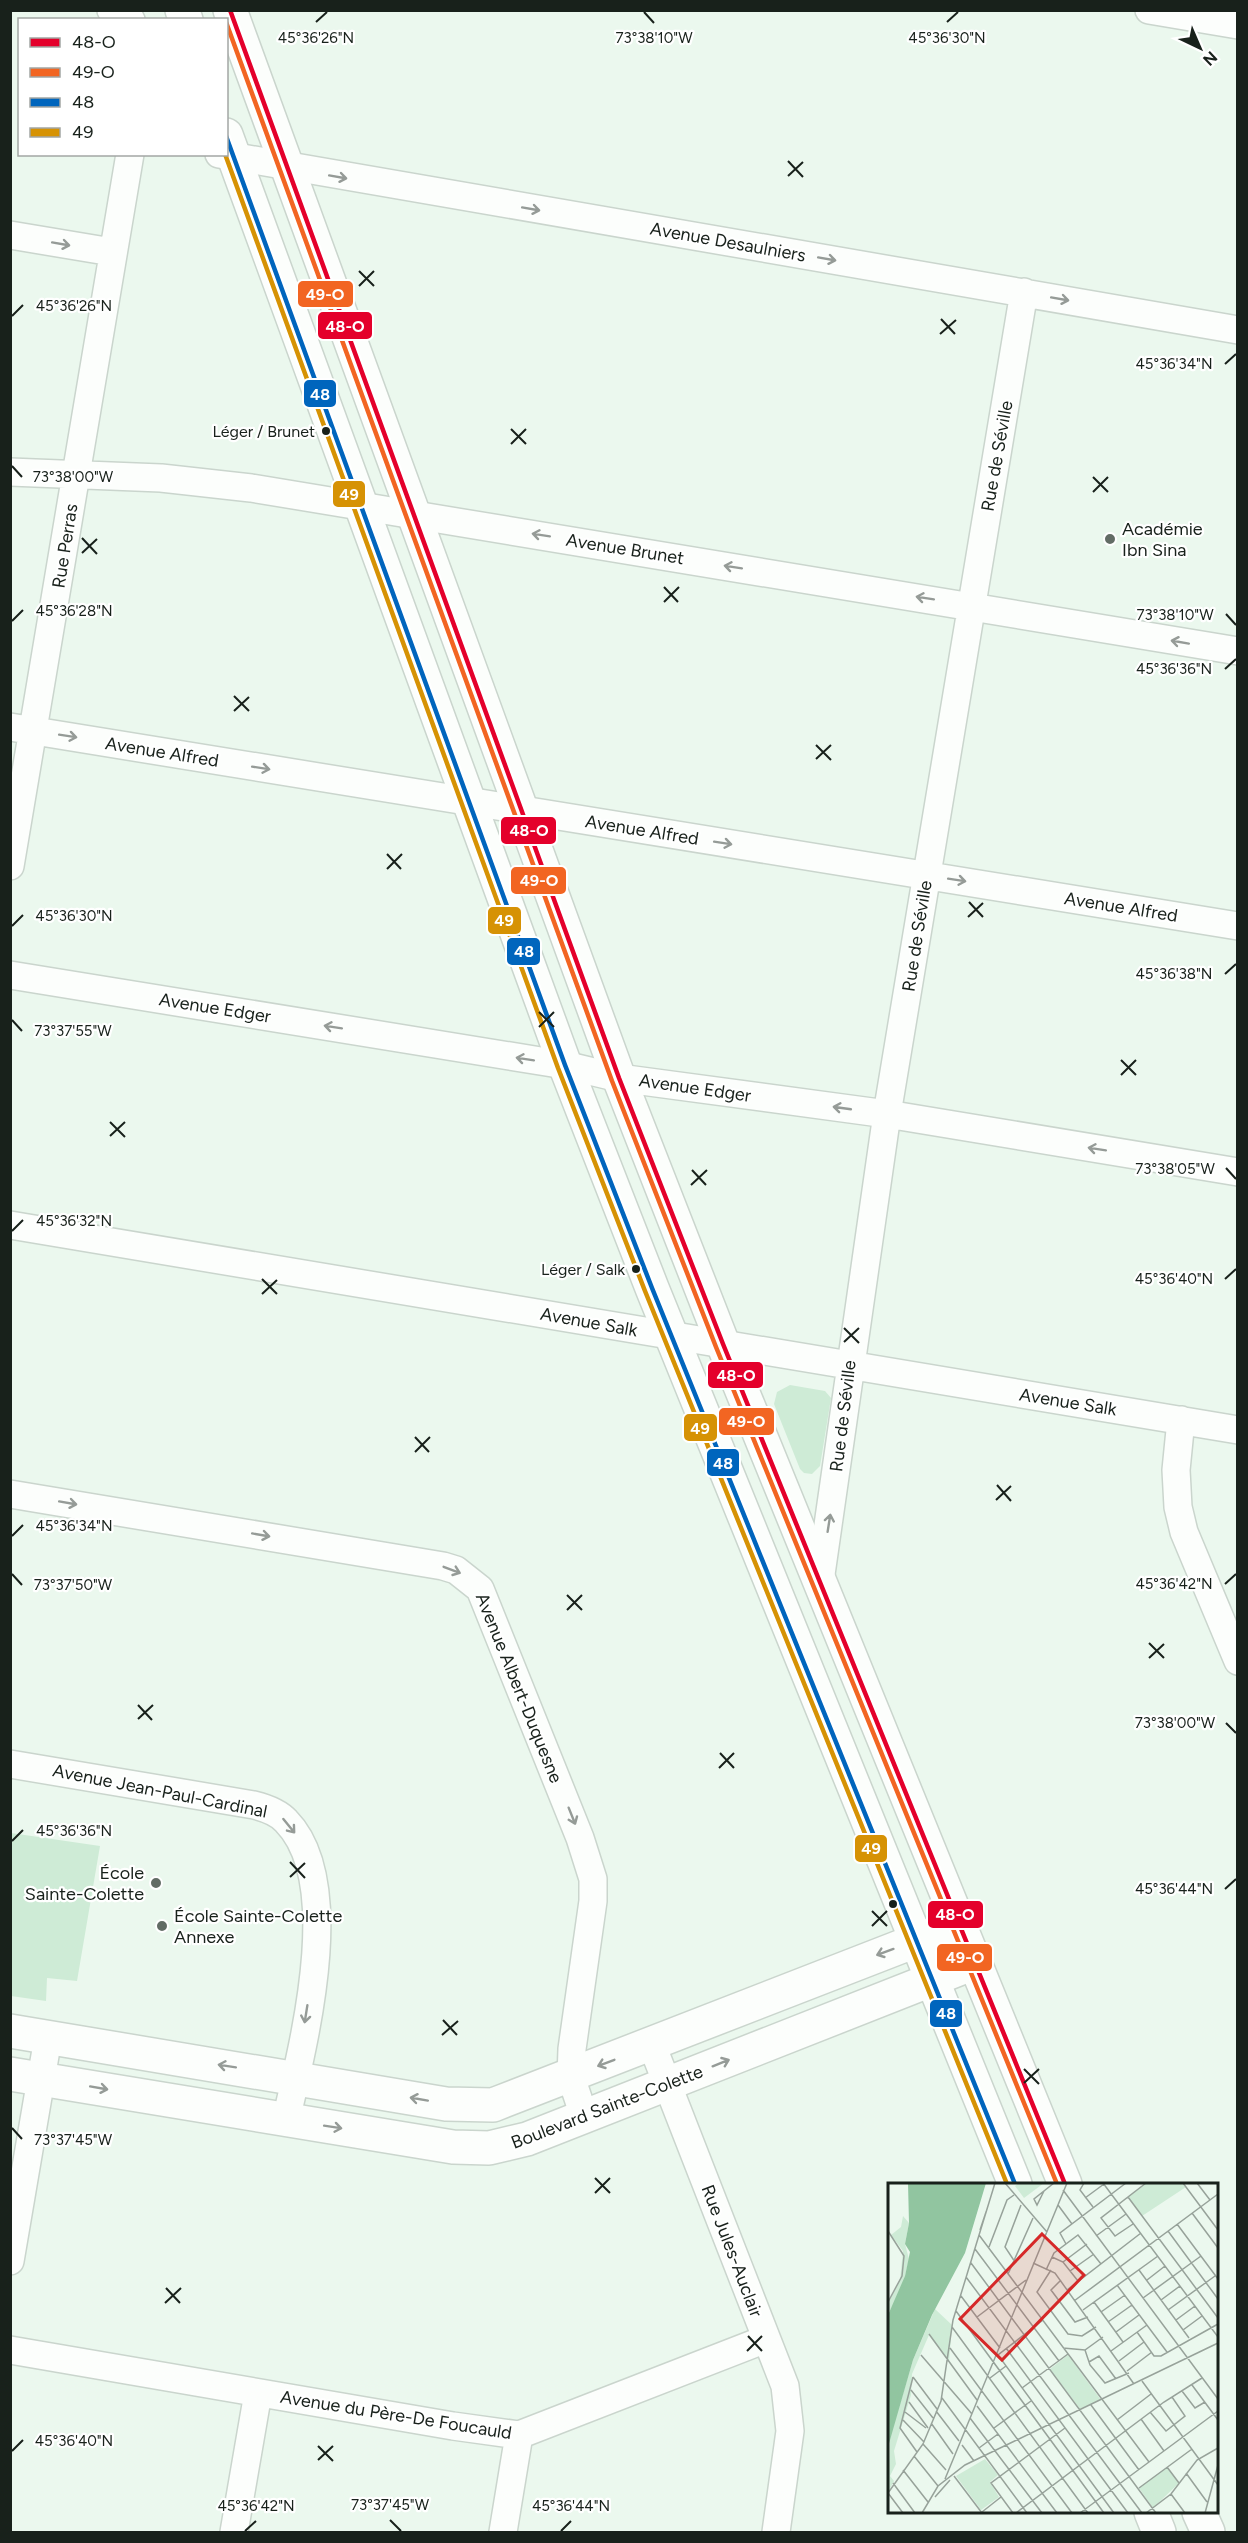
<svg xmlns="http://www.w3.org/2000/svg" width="1248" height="2543" font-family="Figtree,sans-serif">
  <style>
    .green { fill: #ceebd6 }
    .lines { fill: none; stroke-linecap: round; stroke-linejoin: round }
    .minor-casing { stroke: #cad5cd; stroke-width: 30 }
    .tertiary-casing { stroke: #cad5cd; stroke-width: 36 }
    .secondary-casing { stroke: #cad5cd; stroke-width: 36 }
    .minor { stroke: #fcfefc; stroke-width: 27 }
    .tertiary { stroke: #fcfefc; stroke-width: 33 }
    .secondary { stroke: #fcfefc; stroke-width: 33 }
    .bus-1-casing { stroke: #fff; stroke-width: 9 }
    .bus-2-casing { stroke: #fff; stroke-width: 9 }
    .bus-3-casing { stroke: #fff; stroke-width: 9 }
    .bus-4-casing { stroke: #fff; stroke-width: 9 }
    .bus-1 { stroke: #e4002b; stroke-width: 4.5 }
    .bus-2 { stroke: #f26522; stroke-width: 4.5 }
    .bus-3 { stroke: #0065bd; stroke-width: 4.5 }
    .bus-4 { stroke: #d69204; stroke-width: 4.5 }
    .oneway { stroke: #959b97 }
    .ticks { fill: none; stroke: #18211b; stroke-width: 2 }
    .bus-dot { fill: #18211b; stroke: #fff; stroke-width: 2 }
    .poi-dot { fill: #626c65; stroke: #fff; stroke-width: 2 }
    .labels { text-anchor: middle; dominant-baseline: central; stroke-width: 4.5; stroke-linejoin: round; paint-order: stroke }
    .bus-label { font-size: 16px; fill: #18211b; stroke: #fff; text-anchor: end }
    .street-label { font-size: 18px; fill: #18211b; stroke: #fff }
    .poi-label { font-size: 18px; fill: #18211b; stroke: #fff; text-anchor: start }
    .inset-road { fill: none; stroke: #97a29a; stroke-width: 1.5 }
    .view { fill: #d62828; fill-opacity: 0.15; stroke: #d62828; stroke-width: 3 }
    .inset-edge { fill: none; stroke: #18211b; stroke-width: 3 }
    .ticks-label { font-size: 15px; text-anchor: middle; fill: #18211b; stroke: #fff; stroke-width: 4.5; stroke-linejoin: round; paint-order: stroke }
    .line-badge { stroke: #fff; stroke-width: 2 }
    .badge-label { font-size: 16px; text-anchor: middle; font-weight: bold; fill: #fff }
  </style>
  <rect width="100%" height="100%" fill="#ebf8ee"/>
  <!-- green -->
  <path class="green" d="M790,1385L825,1391L831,1398L820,1466L812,1474L804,1473L800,1469L774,1404L777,1392Z
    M11,1833L100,1846L77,1981L47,1978L46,2001L11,1996Z"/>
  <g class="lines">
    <!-- minor casing -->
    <g class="minor-casing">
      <path id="minor" d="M111,10L127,14L131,20
        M1149,10L1238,25
        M219,154L1238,330
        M10,235L112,252
        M10,472L161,478L251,488L1238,651
        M10,727L1238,926
        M10,866L130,154
        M10,975L565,1065L619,1078L887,1114L1238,1172
        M10,1225L1238,1430
        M1181,1420L1176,1470L1178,1507L1184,1532L1238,1661
        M10,1494L443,1566L456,1570L480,1589L580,1838L593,1879V1901L572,2049L571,2077L584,2116
        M820,1581L887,1114L1024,292
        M10,1764L254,1805C266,1808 278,1812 286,1821C346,1882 303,2045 286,2120
        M652,2045L785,2386L790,2431L776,2532
        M10,2261L48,2038
        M10,2350L453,2426L519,2435L766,2339
        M234,2532L258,2393
        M503,2532L519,2435"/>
    </g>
    <!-- tertiary casing -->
    <g class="tertiary-casing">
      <path id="tertiary" d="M10,2031L446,2104L493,2105L959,1924
        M10,2074L453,2147L489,2148L527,2139L974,1963"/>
    </g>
    <!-- secondary casing -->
    <g class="secondary-casing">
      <path id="secondary" d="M182,10L186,20
        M230,10L619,1078L723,1344L1065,2184
        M226,135L565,1065L652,1288L1015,2184
        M1151,2512L1159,2532
        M1199,2512L1208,2532"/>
    </g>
    <!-- minor -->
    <use href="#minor" class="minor"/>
    <!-- tertiary -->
    <use href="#tertiary" class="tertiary"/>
    <!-- secondary -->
    <use href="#secondary" class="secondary"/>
    <!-- bus-1 casing -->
    <g class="bus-1-casing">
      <path id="bus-1" d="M230,10L619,1078L723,1344L1065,2184"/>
    </g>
    <!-- bus-2 casing -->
    <g class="bus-2-casing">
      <path id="bus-2" d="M226,22L612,1081L716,1347L1057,2184"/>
    </g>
    <!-- bus-3 casing -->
    <g class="bus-3-casing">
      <path id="bus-3" d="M226,136L565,1065L652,1288L1015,2184"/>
    </g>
    <!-- bus-4 casing -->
    <g class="bus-4-casing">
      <path id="bus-4" d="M225,154L558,1068L645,1291L1007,2184"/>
    </g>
    <!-- bus-1 -->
    <use href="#bus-1" class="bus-1"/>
    <!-- bus-2 -->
    <use href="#bus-2" class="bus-2"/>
    <!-- bus-3 -->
    <use href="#bus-3" class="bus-3"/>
    <!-- bus-4 -->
    <use href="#bus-4" class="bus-4"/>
  </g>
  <!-- one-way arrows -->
  <defs><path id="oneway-shaft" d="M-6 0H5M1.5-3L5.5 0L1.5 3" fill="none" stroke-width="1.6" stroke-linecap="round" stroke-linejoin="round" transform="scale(1.5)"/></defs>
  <g class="oneway">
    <use href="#oneway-shaft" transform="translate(338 177) rotate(10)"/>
    <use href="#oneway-shaft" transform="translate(531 209) rotate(10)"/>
    <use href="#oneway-shaft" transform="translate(61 244) rotate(10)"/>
    <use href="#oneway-shaft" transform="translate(827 259) rotate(10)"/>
    <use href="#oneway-shaft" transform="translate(1060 299) rotate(10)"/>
    <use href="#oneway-shaft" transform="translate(541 535) rotate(-171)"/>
    <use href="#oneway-shaft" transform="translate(733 567) rotate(-171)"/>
    <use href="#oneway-shaft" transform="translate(925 598) rotate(-171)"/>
    <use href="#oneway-shaft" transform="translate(1180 642) rotate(-170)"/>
    <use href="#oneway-shaft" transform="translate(68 736) rotate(9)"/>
    <use href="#oneway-shaft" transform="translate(261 768) rotate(9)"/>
    <use href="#oneway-shaft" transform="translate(723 843) rotate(9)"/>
    <use href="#oneway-shaft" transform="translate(957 880) rotate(9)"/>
    <use href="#oneway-shaft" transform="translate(333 1027) rotate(-171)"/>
    <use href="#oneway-shaft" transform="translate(525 1059) rotate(-171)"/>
    <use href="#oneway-shaft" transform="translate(842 1108) rotate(-172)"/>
    <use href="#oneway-shaft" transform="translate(1097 1149) rotate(-171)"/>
    <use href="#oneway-shaft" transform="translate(68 1503) rotate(10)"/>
    <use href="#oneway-shaft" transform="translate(829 1523) rotate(-81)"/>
    <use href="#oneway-shaft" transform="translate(261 1535) rotate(10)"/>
    <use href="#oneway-shaft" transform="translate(452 1570) rotate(21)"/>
    <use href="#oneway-shaft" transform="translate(572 1816) rotate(68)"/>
    <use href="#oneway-shaft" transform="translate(289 1826) rotate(51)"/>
    <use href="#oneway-shaft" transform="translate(885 1952) rotate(160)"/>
    <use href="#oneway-shaft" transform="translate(306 2014) rotate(99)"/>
    <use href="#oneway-shaft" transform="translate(606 2063) rotate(159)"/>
    <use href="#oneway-shaft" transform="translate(721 2063) rotate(-22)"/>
    <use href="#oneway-shaft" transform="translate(227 2066) rotate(-171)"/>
    <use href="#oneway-shaft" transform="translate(99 2088) rotate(10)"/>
    <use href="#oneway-shaft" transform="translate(419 2099) rotate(-170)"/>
    <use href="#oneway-shaft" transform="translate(333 2127) rotate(9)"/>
  </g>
  <!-- ticks -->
  <path class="ticks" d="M644,12L654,23M316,22L327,12M947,22L958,12M788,161L803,177M788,176L803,162M359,271L374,286M359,286L374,271M12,316L23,305M941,319L955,334M940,334L956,320M1225,364L1236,354M511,429L526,444M511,444L526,429M12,466L22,477M1093,477L1108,492M1093,492L1108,477M82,538L97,554M82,553L97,539M664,587L678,602M664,602L679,587M1226,614L1236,625M12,621L23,610M1225,669L1236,659M234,696L249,711M234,711L249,697M816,745L831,760M816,759L831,745M387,854L401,869M387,869L402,854M969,902L983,917M968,917L983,903M12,926L23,915M1225,974L1236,964M539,1012L554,1027M12,1020L22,1031M539,1027L554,1012M1121,1060L1136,1075M1121,1075L1136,1060M110,1122L125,1137M110,1136L125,1122M1226,1168L1236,1179M692,1170L706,1185M691,1185L707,1170M12,1231L23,1220M262,1279L277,1294M1225,1279L1236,1269M262,1294L277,1280M844,1328L859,1343M844,1342L859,1328M415,1437L429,1452M415,1452L430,1437M997,1485L1011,1501M996,1500L1011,1486M12,1536L23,1525M12,1574L22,1585M1225,1584L1236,1574M567,1595L582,1610M567,1610L582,1595M1149,1643L1164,1658M1149,1658L1164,1644M138,1705L152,1720M138,1719L153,1705M1226,1723L1236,1733M720,1753L734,1768M719,1768L734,1753M12,1841L23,1830M290,1862L305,1878M290,1877L305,1863M1225,1889L1236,1879M872,1911L887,1926M872,1926L887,1911M443,2020L457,2035M442,2035L458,2021M1024,2069L1039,2084M1024,2083L1039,2069M12,2128L22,2139M595,2178L610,2193M595,2193L610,2178M166,2288L180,2303M165,2303L181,2288M748,2336L762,2351M747,2351L762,2336M318,2446L333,2461M12,2451L23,2440M318,2460L333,2446M390,2520L401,2531M245,2531L256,2521M561,2531L571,2521"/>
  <!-- markers -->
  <g class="bus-dot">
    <circle cx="326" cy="431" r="5"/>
    <circle cx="636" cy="1269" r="5"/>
    <circle cx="893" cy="1904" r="5"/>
  </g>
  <g class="poi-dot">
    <circle cx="1110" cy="539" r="6"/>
    <circle cx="156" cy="1883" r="6"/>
    <circle cx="162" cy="1926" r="6"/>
  </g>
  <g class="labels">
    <!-- bus labels -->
    <g class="bus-label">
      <text x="315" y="431">Léger / Brunet</text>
      <text x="625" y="1269">Léger / Salk</text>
    </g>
    <!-- street labels -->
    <g class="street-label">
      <text transform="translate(728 242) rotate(10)">Avenue Desaulniers</text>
      <text transform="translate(997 456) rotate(-80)">Rue de Séville</text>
      <text transform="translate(65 546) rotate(-81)">Rue Perras</text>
      <text transform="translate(625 549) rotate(9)">Avenue Brunet</text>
      <text transform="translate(162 752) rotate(9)">Avenue Alfred</text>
      <text transform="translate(642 830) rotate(9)">Avenue Alfred</text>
      <text transform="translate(1121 907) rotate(9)">Avenue Alfred</text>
      <text transform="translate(917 936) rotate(-81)">Rue de Séville</text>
      <text transform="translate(215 1008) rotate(9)">Avenue Edger</text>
      <text transform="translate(695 1088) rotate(8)">Avenue Edger</text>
      <text transform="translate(589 1322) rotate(10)">Avenue Salk</text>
      <text transform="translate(1068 1402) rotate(9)">Avenue Salk</text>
      <text transform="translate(843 1416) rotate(-83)">Rue de Séville</text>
      <text transform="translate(519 1688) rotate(68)">Avenue Albert-Duquesne</text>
      <text transform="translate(160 1791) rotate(11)">Avenue Jean-Paul-Cardinal</text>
      <text transform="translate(607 2107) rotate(-21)">Boulevard Sainte-Colette</text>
      <text transform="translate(732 2251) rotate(69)">Rue Jules-Auclair</text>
      <text transform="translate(396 2415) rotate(9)">Avenue du Père-De Foucauld</text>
    </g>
    <!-- poi labels -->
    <g class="poi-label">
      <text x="1122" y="529">Académie<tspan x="1122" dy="21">Ibn Sina</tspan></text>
      <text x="144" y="1873" text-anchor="end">École<tspan x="144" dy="21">Sainte-Colette</tspan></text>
      <text x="174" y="1916">École Sainte-Colette<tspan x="174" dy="21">Annexe</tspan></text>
    </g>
  </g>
  <!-- overview -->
  <g transform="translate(888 2183)">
    <rect width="330" height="330" fill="#ebf8ee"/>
    <path d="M131,0H156L136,15L127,3ZM258,0H295L298,4L254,33L240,14ZM15,33L21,40L17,61L21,76L14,106L1,129L0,120L12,97L15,68L3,52L13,44ZM47,126L64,142L61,179L41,152L24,191L23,212L6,268L8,281L2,293L6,298L0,309L2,254L25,177ZM180,172L213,217L192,226L162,186ZM97,276L110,292L102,299L111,314L93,327L68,293ZM279,284L291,300L265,325L251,305Z" fill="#ceebd6"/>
    <path d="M20,0H98L77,70L44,132L25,177L0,264V132L17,93L22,69L17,61L21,40Z" fill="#91c5a0"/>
    <path class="inset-road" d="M117,0L159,49M196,0L192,7L205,24M215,0L330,154M295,0L330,47M309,0L322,17M175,7L330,216M156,8L149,22L146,16L166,0M240,14L330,135M197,15L216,1M170,22L184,41M304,30L330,65M245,41L227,53L213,35L258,0M289,41L330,96M92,47L98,29M0,48L16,73L14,93L0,119M280,48L330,116M91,52L261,279M208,53L238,31M178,61L172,50L238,0M101,64L119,17L126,12M87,66L171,178M164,74L175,79L190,98M127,79L117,64L133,22M175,79L199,61M83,80L268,330M145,80L167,90L246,201M158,87L166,70L190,52L213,81M163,87L149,109L180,151L194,153L208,144M251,87L301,155M182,88L206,71M120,91L145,35M78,94L254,330M173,97L163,107L187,139L200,134M259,97L277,83M229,102L279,169M179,107L253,50M73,113L112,165M255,115L313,73M273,117L292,103M186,118L330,11M206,119L235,159M195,127L270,73M280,127L327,93M68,128L216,330M213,129L237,112M89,134L138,97M155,137L110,172L226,330M288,137L307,123M220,139L244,122M64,144L200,330M295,147L314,133M228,149L251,132M249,149L266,173H273L330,141M41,151L89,217M62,165L184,330M118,165L240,330M175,165L197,167L215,154M197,167L202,182L217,200L241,190M223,168L259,142M33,172L84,231M231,178L256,159M201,179L211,173L228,196M239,188L264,169M25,194L12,245L29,269M25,194L49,226M102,195L118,183M254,198L330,302M304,202L330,237M134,205L180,171M23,207L45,235M294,208L307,225L317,219M54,215L139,330M21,219L40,245M203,222L251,287M89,223L169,330M48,228L71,258M17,229L38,245M262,229L278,248L297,233L284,214M82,235L154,330M253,236L276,268M15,237L36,259M229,237L263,211M43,240L65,271M106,245L143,218M35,261L58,287M74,262L86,278M91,265L110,251M26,273L50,303M279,284L291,300M15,287L40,319M298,290L319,319M66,293L94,330M57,296L179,0M5,300L27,330M251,305L304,266M0,310L35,261L53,218L65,137L107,0M0,310L15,330M283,311L297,330M47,314L62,297M94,329L113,314M34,330L50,303L77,282L330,160M125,330L103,300L177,245M128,330L276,219L314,195M192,330L330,228M258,330L283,311L309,277L330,265M317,330L330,282"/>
    <path class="view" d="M154,51L196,92L114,177L72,136Z"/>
    <rect width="330" height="330" class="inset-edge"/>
  </g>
  <g class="ticks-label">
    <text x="316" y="43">45°36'26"N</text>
    <text x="947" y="43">45°36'30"N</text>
    <text x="654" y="43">73°38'10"W</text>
    <text x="74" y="311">45°36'26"N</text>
    <text x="1174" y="369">45°36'34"N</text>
    <text x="73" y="482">73°38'00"W</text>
    <text x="74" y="616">45°36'28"N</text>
    <text x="1175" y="620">73°38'10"W</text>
    <text x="1174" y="674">45°36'36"N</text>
    <text x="74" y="921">45°36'30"N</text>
    <text x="1174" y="979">45°36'38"N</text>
    <text x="73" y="1036">73°37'55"W</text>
    <text x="1175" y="1174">73°38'05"W</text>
    <text x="74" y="1226">45°36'32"N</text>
    <text x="1174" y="1284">45°36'40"N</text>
    <text x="74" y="1531">45°36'34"N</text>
    <text x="1174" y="1589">45°36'42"N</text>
    <text x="73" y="1590">73°37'50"W</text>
    <text x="1175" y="1728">73°38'00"W</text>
    <text x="74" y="1836">45°36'36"N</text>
    <text x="1174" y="1894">45°36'44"N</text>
    <text x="73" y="2145">73°37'45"W</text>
    <text x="74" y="2446">45°36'40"N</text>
    <text x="390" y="2510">73°37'45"W</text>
    <text x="256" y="2511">45°36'42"N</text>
    <text x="571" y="2511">45°36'44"N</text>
  </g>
  <g class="line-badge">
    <rect x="297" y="280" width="57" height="28" rx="6" fill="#f26522"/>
    <rect x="317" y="311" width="56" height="29" rx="6" fill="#e4002b"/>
    <rect x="303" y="379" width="34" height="29" rx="6" fill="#0065bd"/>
    <rect x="332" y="480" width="34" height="28" rx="6" fill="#d69204"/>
    <rect x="500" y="816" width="57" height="29" rx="6" fill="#e4002b"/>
    <rect x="510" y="866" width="57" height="29" rx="6" fill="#f26522"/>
    <rect x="487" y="906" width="35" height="29" rx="6" fill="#d69204"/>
    <rect x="506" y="937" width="35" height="29" rx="6" fill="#0065bd"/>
    <rect x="707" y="1361" width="57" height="28" rx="6" fill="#e4002b"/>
    <rect x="718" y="1407" width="57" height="29" rx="6" fill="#f26522"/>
    <rect x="683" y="1413" width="35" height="29" rx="6" fill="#d69204"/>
    <rect x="706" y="1448" width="34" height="29" rx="6" fill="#0065bd"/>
    <rect x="854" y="1834" width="34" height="29" rx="6" fill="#d69204"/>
    <rect x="927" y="1900" width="57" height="29" rx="6" fill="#e4002b"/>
    <rect x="936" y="1943" width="57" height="29" rx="6" fill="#f26522"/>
    <rect x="929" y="1999" width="34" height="29" rx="6" fill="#0065bd"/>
  </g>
  <g class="badge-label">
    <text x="325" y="300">49-O</text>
    <text x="345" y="332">48-O</text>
    <text x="320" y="400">48</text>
    <text x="349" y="500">49</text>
    <text x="529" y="836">48-O</text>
    <text x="539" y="886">49-O</text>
    <text x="504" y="926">49</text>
    <text x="524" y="957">48</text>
    <text x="736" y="1381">48-O</text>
    <text x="746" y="1427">49-O</text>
    <text x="700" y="1434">49</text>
    <text x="723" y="1469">48</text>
    <text x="871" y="1854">49</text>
    <text x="955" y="1920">48-O</text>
    <text x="965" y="1963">49-O</text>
    <text x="946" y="2019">48</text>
  </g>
  <!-- border -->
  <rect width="1248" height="2543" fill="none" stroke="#18211b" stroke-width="24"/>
  <!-- legend -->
  <rect x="18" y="18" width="210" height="138" fill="#ffffff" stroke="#a3a6a4" stroke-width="1.5"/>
  <rect x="30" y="38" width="30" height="9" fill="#e4002b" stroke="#a3a6a4" stroke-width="1.5"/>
  <text x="72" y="48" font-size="18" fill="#18211b">48-O</text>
  <rect x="30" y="68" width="30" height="9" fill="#f26522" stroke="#a3a6a4" stroke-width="1.5"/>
  <text x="72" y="78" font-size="18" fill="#18211b">49-O</text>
  <rect x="30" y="98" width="30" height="9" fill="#0065bd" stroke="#a3a6a4" stroke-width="1.5"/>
  <text x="72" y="108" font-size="18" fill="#18211b">48</text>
  <rect x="30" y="128" width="30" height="9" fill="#d69204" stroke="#a3a6a4" stroke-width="1.5"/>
  <text x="72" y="138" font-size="18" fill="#18211b">49</text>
  <!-- north arrow -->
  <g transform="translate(1200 48) rotate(136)" stroke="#ffffff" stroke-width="4.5" paint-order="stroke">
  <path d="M0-4.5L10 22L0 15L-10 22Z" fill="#18211b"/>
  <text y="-9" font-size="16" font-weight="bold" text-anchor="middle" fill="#18211b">N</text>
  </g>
</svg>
